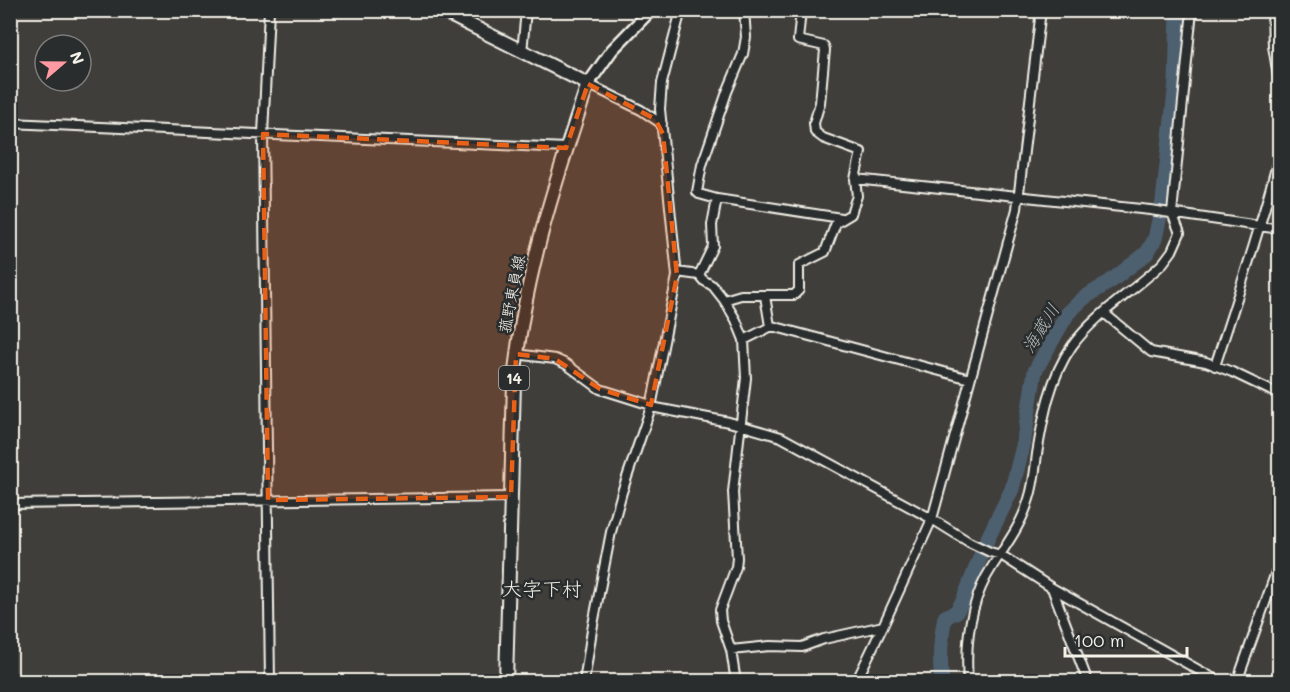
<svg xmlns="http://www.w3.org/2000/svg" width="1290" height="692" font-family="Mali,'Klee One',sans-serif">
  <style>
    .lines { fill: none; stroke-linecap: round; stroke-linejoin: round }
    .river { stroke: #4d6070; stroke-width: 15 }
    .minor-casing { stroke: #f4f1e8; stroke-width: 12 }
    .secondary-casing { stroke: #f4f1e8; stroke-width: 15 }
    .primary-casing { stroke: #f4f1e8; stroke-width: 16 }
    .minor { stroke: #2a2d2e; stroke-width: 8 }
    .secondary { stroke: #2a2d2e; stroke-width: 10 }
    .primary { stroke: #2a2d2e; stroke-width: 12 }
    .marked { fill: #e96117; fill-opacity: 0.2; stroke: #e96117; stroke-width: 4.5; stroke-dasharray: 12 8; stroke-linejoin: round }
    .labels { text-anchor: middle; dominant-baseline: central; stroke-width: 5; stroke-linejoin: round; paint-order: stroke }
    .shield { fill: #2a2d2e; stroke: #b7b6b0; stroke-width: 1.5 }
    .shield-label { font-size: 15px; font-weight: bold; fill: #f4f1e8 }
    .street-label { font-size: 16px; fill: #f4f1e8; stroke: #2a2d2e }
    .water-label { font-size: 18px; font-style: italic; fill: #b1b7b8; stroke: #2a2d2e }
    .quarter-label { font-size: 20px; fill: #f4f1e8; stroke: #2a2d2e }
  </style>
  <rect width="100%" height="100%" fill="#403e3b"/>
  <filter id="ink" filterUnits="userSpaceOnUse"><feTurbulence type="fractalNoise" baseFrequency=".0167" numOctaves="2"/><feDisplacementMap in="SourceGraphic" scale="12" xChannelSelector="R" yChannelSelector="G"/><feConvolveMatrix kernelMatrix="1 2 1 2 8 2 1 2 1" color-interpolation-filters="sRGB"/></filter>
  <g filter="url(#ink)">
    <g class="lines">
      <!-- river -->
      <path class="river" d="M942,682C939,659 940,640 945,617L956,612L963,601L987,540L1012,489L1023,446L1035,371L1054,337L1068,313L1084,298L1111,281L1147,253L1155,239L1163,201L1176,82L1178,10"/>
      <!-- minor casing -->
      <g class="minor-casing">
        <path id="minor" d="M269,10L263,134L270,682
          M1272,10L1273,46L1280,88
          M522,52L526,10
          M588,84L641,110L662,124
          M10,123L566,148
          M855,179L1150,210L1280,229
          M717,199L841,218
          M677,272L699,275L703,280L713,286L724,300L736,320L744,340L746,378L733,492L737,558L736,567L720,610L721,621L731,650L736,682
          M699,275L713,246L712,225L717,199L699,194L697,192L702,165L727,92L743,54L746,37L744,10
          M765,296L770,326
          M724,300L741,295H794L799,290V265L825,252L836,223L851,214L853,207L857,196L855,179L861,152L823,138L815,132L814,123L820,103L825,50L824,46L798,40L801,10
          M1104,313L1151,352L1206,362L1232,372L1280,395
          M744,340L772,326L970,379
          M516,354L555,359L566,364L600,389L651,405
          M1215,366C1238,295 1262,224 1280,152
          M651,407L729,422L781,437L932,519L969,542L990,552L1001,555L1052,588L1220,682
          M10,504L511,497
          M1052,588L1088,682
          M731,650L770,646L802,647L824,639L883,626
          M584,682L592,630L611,532L622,492L651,407L677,276L660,109L662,83L681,10
          M856,682L883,626L932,519L1017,209L1041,10
          M968,682C965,643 970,601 992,567C1006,545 1022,524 1029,499C1034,484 1035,469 1037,454C1043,418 1050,377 1072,346C1096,313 1134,291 1163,263L1172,251L1180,233L1172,213L1192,10
          M1237,682L1280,561"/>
      </g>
      <!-- secondary casing -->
      <g class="secondary-casing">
        <path id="secondary" d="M588,84L612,50L651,10"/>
      </g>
      <!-- primary casing -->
      <g class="primary-casing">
        <path id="primary" d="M440,10L588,84C555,182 523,280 514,382L506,682"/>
      </g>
      <!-- minor -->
      <use href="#minor" class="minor"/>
      <!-- secondary -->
      <use href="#secondary" class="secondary"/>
      <!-- primary -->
      <use href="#primary" class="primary"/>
    </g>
  </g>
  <!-- marked area -->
  <path class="marked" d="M588,84L655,119L663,134L677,276L651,405L600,389L555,359L516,354L511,497L268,500L263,134L566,148Z"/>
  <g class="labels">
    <!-- shield labels -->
    <rect class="shield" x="499" y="366" width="30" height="24" rx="4.5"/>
    <g class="shield-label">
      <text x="514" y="378">14</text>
    </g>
    <!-- street labels -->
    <g class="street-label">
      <text transform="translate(511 294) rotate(-79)">菰野東員線</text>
    </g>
    <!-- water labels -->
    <g class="water-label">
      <text transform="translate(1040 328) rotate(-58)">海蔵川</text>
    </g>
    <!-- quarter labels -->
    <g class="quarter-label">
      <text x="542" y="588">大字下村</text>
    </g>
  </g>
  <!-- margin -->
  <rect width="1290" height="692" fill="none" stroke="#2a2d2e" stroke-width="36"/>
  <rect x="18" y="18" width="1254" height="656" fill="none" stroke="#f4f1e8" stroke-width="2" filter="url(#ink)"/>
  <!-- north arrow -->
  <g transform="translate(63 63) rotate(70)"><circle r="28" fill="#2a2d2e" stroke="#7b7b78" stroke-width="1.5"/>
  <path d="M0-4.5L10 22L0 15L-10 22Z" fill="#ff9aa2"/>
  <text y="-9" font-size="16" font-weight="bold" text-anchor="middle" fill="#f4f1e8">N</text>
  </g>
  <!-- scale -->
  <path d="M1065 647v9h122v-9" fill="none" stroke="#f4f1e8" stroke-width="3"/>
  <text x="1074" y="647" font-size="18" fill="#f4f1e8" stroke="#2a2d2e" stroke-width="4.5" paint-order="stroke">100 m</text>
</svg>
